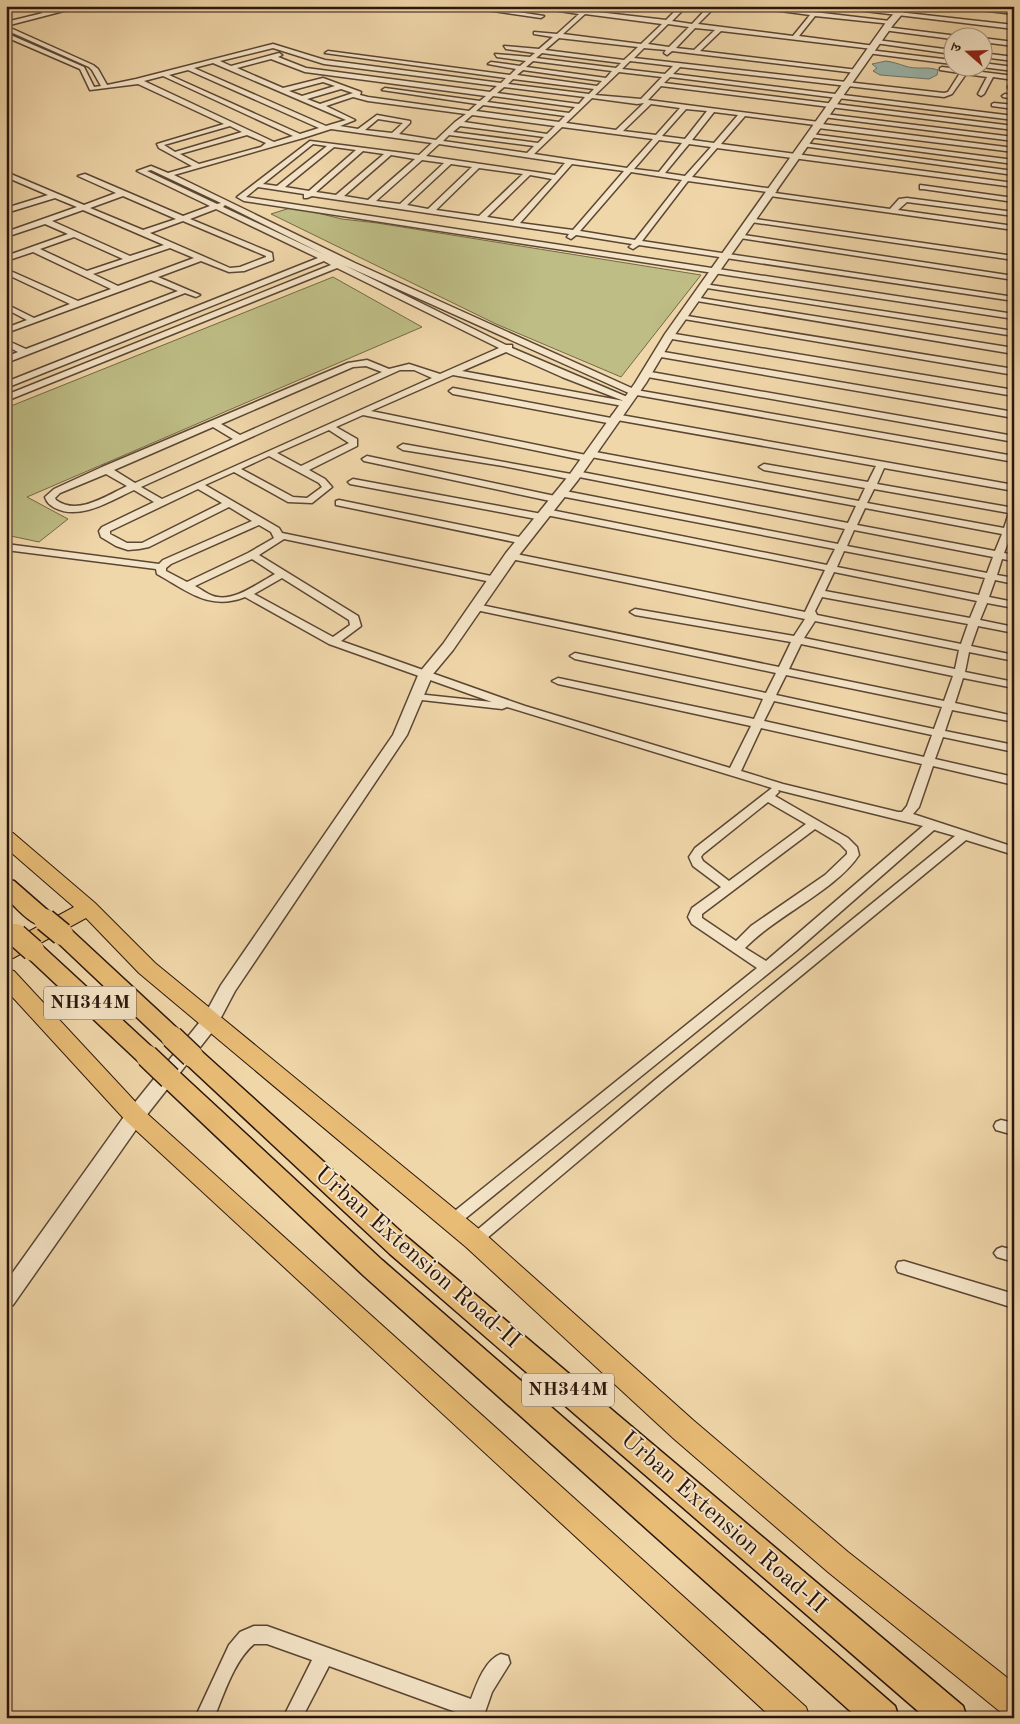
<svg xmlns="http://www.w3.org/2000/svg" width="1020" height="1724" font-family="'Old Standard TT','Noto Serif Devanagari',serif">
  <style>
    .green { fill: #bebd85; stroke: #746948 }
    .water { fill: #9bb8af; stroke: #6e776e }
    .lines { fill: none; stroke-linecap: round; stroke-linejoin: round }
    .minor-casing { stroke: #5c4634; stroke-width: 3 }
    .tertiary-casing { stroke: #5c4634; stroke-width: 3 }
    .primary-casing { stroke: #2b150c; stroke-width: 2 }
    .trunk-casing { stroke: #2b150c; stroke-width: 3 }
    .minor { fill: #f5e5c8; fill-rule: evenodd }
    .tertiary { fill: #f5e5c8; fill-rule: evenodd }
    .primary { fill: #e8bc75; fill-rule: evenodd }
    .trunk { fill: #e8bc75; fill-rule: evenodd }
    .trunk-bridge-casing { stroke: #2b150c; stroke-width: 25; stroke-linecap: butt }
    .trunk-bridge { stroke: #e8bc75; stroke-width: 22 }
    .labels { text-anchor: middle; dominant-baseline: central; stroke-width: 4; stroke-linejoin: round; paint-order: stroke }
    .shield { fill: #f5e5c8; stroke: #685344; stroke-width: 1 }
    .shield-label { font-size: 19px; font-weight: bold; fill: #2b150c }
    .near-street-label { font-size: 24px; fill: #2b150c; stroke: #f5e5c8 }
  </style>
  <rect width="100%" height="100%" fill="#f0d7aa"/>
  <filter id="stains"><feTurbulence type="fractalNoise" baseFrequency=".004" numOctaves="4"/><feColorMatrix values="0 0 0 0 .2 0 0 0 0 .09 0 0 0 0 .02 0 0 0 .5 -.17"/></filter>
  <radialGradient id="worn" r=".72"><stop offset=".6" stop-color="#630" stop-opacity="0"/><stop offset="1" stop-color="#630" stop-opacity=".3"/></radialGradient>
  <!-- green -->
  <path class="green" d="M293,207L342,219L377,223L701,275L621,377L496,324L271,214Z
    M333,277L422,327L27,497L68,519L39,542L6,535V408Z"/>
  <!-- water -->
  <path class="water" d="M886,61C893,62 899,64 905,66C916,70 928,66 938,70L937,75L929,79L880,75L873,71L877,68L872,64Z"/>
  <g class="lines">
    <!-- minor casing -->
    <g class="minor-casing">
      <path id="minor" d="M28,6C36,6 44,12 51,11C62,10 72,6 83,6L6,26V22L43,13Z
        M459,6H478L544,16L541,18Z
        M526,6H546L583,11L587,8L590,10L589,11L666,20L680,6H687L672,21L692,24L709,6H716L698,24L793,36L810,15L743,6H763L890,21L892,24L815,16L799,36L875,46L873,49L721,31L700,51L858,70V72L856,73L672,51L667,55L664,53L666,50L644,48L634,58L944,93L948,92L960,73L940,70V68L942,67L1014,76V80L993,77L984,94L981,96L978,94L987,77L966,74L952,94L944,97L680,67L673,74L1014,116V120L670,77L664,83L1014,126V130L661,86L648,100L819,122L822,124L1014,148V152L818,128L815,125L745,116L721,144L1014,183V187L717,148L692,177L773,189L777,191L775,193L890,209L899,199L907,198L1014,212V216L907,202L898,210L1014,226V230L770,196L766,194L768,192L688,181L642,241L1014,297V301L639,245L633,249L629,247L632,244L576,235L571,239L567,237L569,234L312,196L307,198H304V194L258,187L246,197L1014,314V319L244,201L237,197L310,141L419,155L432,143L331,129L303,138L174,175L355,263L636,390L1014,456V462L631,394L344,265L506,345H512V348L632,399L626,401V405L623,406L453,375L371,411L586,455L587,452L590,451L859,501L865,488L764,470L759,467L764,464L868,482L876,466L617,420L616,423L613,424L453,394L449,391L453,388L611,418L612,415L615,414L1014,485V491L884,468L877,484L1014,508V536L1011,535L1004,553L1014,555V561L1002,559L997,575L1014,578V584L995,580L989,597L1014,602V608L987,603L980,620L1014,627V633L978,626L971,646L1014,655V661L969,652L965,672L1014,682V688L963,678L955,703L1014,716V722L952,710L945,731L1014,745V752L943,737L935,759L1014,777V785L933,766L919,807L913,814L1014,847V855L966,840L665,1088L480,1244L475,1246L470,1244L467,1240L470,1236L655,1080L955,836L934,830L796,951L456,1226L451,1228L446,1226L443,1222L446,1218L757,968L692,924L688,917L692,908L721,887L693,866L689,857L695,848L772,788L507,707L502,709L413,699L411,697L417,694L492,702L329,644L245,597C209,611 188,591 157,574L156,569L6,550V544L159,564L163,560L252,521L229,507L149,547L139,549L128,550L116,546L101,537L99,531L102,527L154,502L134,490C112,500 80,521 55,508C50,505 47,503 45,497L54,489L102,467L348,363L367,360L389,369L409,364L440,374L499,348L337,268L6,401V395L331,265L324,261L6,388V382L318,258L216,209L190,219L272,253L273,260L244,271L229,272L201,261L158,277L200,295L196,297L185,293L6,363V357L18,352L6,346V340L26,349L178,291L151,280L6,333V328L27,320L6,309V304L34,318L70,304L6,274V269L78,301L111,289L33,252L6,261V256L68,234L45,224L6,237V232L77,207L55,198L6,213V208L48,195L6,177V172L84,205L116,193L78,176L85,174L183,216L210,206L137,171L151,166L168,173L192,166L159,148L157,144L224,124L138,84L90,90L80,69L6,37V33L84,67L94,87L101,86L92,70L89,67L6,30V26L93,65L98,69L107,85L136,79L273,44L325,60L501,83L506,78L325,53L328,51L510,75L516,69L488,64L491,62L520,66L526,61L497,57L495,54L530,57L535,53L506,49L504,46L539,49L553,37L534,34V32L557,34L579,14ZM585,14L662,24L641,44L563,34ZM668,24L689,27L669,47L648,44ZM695,28L715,30L694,50L676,48ZM559,38L638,47L624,60L545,50ZM273,48L324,64L497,86L490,92L306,68L278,57L282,55L279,53L231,66L220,61ZM542,53L621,63L616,68L536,58ZM271,59L305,72L486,96L480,101L385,88L382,90L477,104L469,111L368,97L360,95L361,92L323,78L283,88L237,68ZM533,61L612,71L606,78L526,67ZM630,61L673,66L665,74L622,69ZM213,63L346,120L326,126L194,68ZM188,70L319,128L300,134L169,75ZM523,70L602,81L597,86L517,75ZM619,72L662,77L641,99L595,95ZM163,76L293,136L274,142L144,81ZM513,79L594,89L589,94L508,84ZM323,82L335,86L302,96L289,91ZM504,87L585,97L579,104L497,93ZM341,89L353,93L320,104L307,99ZM493,96L575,107L569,113L487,102ZM353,97L368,101L466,114L455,122L436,140L399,134L410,123V121L377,115L358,129L340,126L355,120L326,106ZM592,98L637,104L644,103L616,130L566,123ZM651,104L680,108L656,135L623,131ZM483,105L565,116L559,122L476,111ZM686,109L707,111L685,139L662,136ZM714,112L738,115L714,143L692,140ZM472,115L555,126L547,134L464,122ZM378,119L403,123L392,133L365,130ZM230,126L242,132L175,152L164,145ZM460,126L544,137L538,143L453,132ZM562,127L653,139L627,168L534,154ZM247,135L266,143L261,147L199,164L180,154ZM449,135L534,146L527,153L443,141ZM659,140L682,143L659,172L634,169ZM313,144L327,146L277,186L263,184ZM439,144L565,163L555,175L426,156ZM689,144L711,147L685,176L665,173ZM334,147L356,150L309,191L285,187ZM363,151L384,154L336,195L316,192ZM391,155L415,159L368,200L344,196ZM422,160L444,163L400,204L376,201ZM451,164L472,167L428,209L407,205ZM572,164L624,171L573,230L520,223ZM479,168L523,174L479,216L436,210ZM151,170L221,203L217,204L147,171ZM631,172L682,180L635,240L580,231ZM530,175L552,179L513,221L487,217ZM123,196L176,219L143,230L90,208ZM225,205L325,255L223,207ZM83,210L164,245L130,256L52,221ZM183,221L266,256V257L240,267L230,268L150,233ZM74,237L123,259L87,271L40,249ZM170,248L194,258L118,286L93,274ZM506,352L562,377L624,401L462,371ZM366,366L382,372L240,435L221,424L353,367ZM400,370H414L432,378L162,499L141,487ZM363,415L587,461L590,460L591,457L856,506L848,523L576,471L571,474L403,444L398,447L403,450L503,466L574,480L579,477L845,529L838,544L560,490L555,493L560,496L835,549L827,565L546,509L541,512L546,515L825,570L805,612L511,553L506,556L511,559L805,619L794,636L635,609L630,612L635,615L791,642L779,667L476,604L471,607L476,610L776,673L766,693L575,653L570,656L575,659L763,699L754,719L558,678L552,681L558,684L751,726L730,768L525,706L341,641L361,626L358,616L259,555L284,539L496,583L501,580L496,577L282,533L279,528L205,485L234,472L288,502L312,503L332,487L325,479L309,470L357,446V439L336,427ZM213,427L233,439L135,483L114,470ZM329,430L349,443L301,466L277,453ZM269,456L319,483L322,487L307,498L293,497L241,469ZM106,474L127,486C106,496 77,516 56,500L55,498L60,493ZM198,489L222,503L142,543H127L110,534V531ZM874,489L1009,513L1004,528L867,503ZM865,508L1002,534L995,551L857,525ZM259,525L271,532L274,538L248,553L187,582L166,571V568L171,564ZM854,530L993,557L987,573L847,546ZM844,551L985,578L979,595L837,567ZM252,559L275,574C258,583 233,603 213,596C207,594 201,589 195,586ZM834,572L977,601L970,618L825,591ZM282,578L349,620L350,625L333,637L254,594ZM822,597L968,624L961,644L817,615L815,611ZM815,621L959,650L955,669L804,638ZM801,644L953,676L944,701L789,669ZM786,675L942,707L934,729L776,695ZM774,701L932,735L924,757L764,721ZM761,728L922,764L907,806L902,812H898L783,784L741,771ZM778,790L923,826L766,961L745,948C777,915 836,890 859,855L857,847L848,838L775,796L779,792ZM768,802L806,824L729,881L703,861L701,857L703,854ZM815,829L840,844L847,851V854L825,875L751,926L736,941L702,918V914Z
        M823,6H844L1014,25V29Z
        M959,6L1014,10V14L962,8Z
        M885,27L958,36L961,38H952V39L883,30Z
        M982,38L1014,42V46L982,42Z
        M877,40L952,50V54L875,43Z
        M869,50L952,60V64L867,53Z
        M982,53L1014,57V61L982,57Z
        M982,63L1014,67V71L982,67Z
        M1010,85H1014V89L1008,88V86Z
        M1005,94L1014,95V99L1003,97L1002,96Z
        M994,103L1014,105V109L992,106V104Z
        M825,114L1014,137V141L823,117L822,116Z
        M811,134L1014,160V164L809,137L808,136Z
        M804,143L1014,171V175L802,146V144Z
        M920,185L1014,198V202L923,189H920Z
        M748,218L1014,256V260L751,222L747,220Z
        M737,234L1014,276V280L740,238L736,236Z
        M704,284L1014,331V336L707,288L703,286Z
        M694,297L1014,348V354L697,301H694Z
        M681,315L1014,369V375L684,319H681Z
        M669,333L1014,390V396L666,338L665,336Z
        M658,351L1014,412V418L655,356L654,354Z
        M645,371L1014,436V442L642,376L641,374Z
        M367,456L555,496L560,499L555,502L364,461L362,459Z
        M353,479L542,514L547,517L542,520L350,484L348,482Z
        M339,500L524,538L529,541L524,544L336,505V501Z
        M1001,1120L1014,1123V1135L996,1130L994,1126L996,1122Z
        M1002,1247L1014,1250V1262L997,1257L994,1253L997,1249Z
        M904,1261L1014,1294V1308L898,1272L896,1267L898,1262Z
        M254,1626H267L471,1699C477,1683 485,1660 501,1654L508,1656L510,1663L492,1692L483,1718H464V1715L329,1666L302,1718H283L312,1660L267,1644H254C234,1661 224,1694 214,1718H195L229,1645L240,1632Z"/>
    </g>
    <!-- tertiary casing -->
    <g class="tertiary-casing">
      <path id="tertiary" d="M901,6H909L893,25L674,336L646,383L578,480L516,559L453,650L433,674L407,735L235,991L216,1027L142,1121L13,1305L6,1308V1282L128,1111L203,1018L221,985L393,735L419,673L443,644L506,553L570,474L635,383L665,334L887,21Z"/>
    </g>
    <!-- primary casing -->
    <g class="primary-casing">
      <path id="primary" d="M6,831L13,833L95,903L155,963L484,1233L693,1420L848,1552L1014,1683V1718L1003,1714L828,1572L673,1438L466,1247L139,973L86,918L13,958L6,960V944L74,907L6,848Z
        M6,969L14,971L143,1110L806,1707L810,1718H772L127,1122L6,990Z"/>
    </g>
    <!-- trunk casing -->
    <g class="trunk-casing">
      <path id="trunk" d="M6,879L14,881L53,915L56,920L53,925C34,931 19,910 6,898Z
        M62,926L70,929L180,1031L184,1037L180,1043L172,1046L164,1043L54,939L51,934L54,929Z
        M33,942L41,945L155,1050L159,1056L155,1062L147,1065L139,1062L25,955L22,950L25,945Z
        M192,1047L200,1050L408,1238L963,1706L967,1718H926L390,1254L184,1062L180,1056L184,1050Z
        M170,1069L179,1072L382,1260L895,1706L899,1718H858L364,1276L161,1084L158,1078L161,1072Z"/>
    </g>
    <!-- minor -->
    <use href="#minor" class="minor"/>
    <!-- tertiary -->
    <use href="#tertiary" class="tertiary"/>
    <!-- primary -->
    <use href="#primary" class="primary"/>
    <!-- trunk -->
    <use href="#trunk" class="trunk"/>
    <!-- trunk-bridge casing -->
    <g class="trunk-bridge-casing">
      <path id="trunk-bridge" d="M45,920L62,934
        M16,935L33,950
        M172,1037L192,1056
        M147,1056L170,1078"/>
    </g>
    <!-- trunk-bridge -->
    <use href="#trunk-bridge" class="trunk-bridge"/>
  </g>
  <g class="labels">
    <!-- shield labels -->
    <g class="shield">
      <rect x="44" y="986.5" width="92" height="33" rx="4"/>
      <rect x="522" y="1373.5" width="92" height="33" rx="4"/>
    </g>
    <g class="shield-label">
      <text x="90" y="1003">NH344M</text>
      <text x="568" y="1390">NH344M</text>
    </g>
    <!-- near-street labels -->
    <g class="near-street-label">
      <text transform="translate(417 1258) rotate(41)">Urban Extension Road-II</text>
      <text transform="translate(723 1523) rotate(41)">Urban Extension Road-II</text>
    </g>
  </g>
  <!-- margin -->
  <rect width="1020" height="1724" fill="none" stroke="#f0d7aa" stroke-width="25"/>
  <rect x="8" y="8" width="1005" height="1709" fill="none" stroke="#2b150c" stroke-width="2.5"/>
  <rect x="12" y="12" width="995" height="1699" fill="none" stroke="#2b150c"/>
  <!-- north arrow -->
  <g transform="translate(968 52) rotate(290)"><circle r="24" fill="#f5e5c8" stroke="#a4927d"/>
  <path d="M0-4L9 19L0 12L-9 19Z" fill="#8f2418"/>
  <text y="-8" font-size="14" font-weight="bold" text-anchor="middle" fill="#2b150c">उ</text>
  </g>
  <rect width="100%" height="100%" filter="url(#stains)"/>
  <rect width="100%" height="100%" fill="url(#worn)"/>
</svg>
